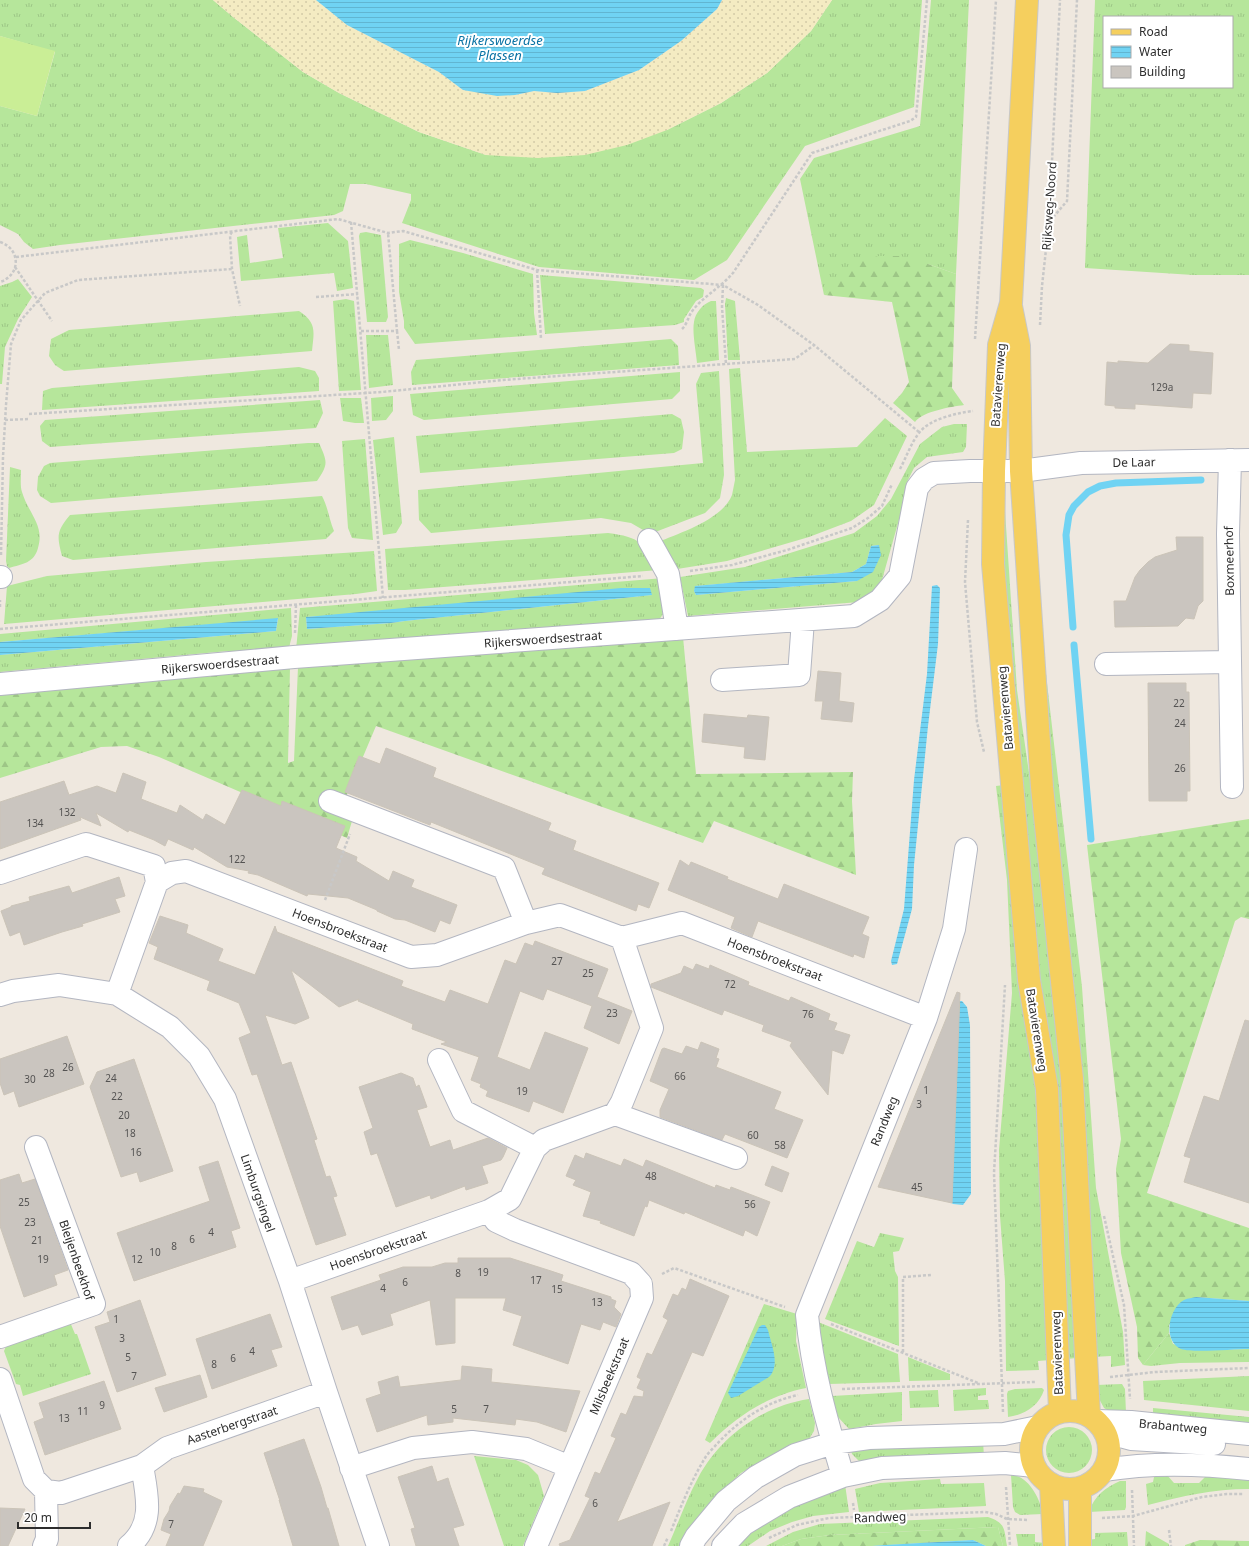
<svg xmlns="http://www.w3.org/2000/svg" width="1249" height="1546" font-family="'Noto Sans',sans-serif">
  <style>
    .grass { fill: url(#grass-tufts); fill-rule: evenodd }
    .forest { fill: url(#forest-firs) }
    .sand { fill: url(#sand-dots) }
    .pitch { fill: #caee96 }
    .water { fill: url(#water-rules) }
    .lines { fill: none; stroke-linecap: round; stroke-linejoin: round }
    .stream { stroke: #70d3f3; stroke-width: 7 }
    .building { fill: #cac5bf; stroke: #cbc4b8 }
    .minor-casing { stroke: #b3b6c1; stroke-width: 24 }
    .major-casing { stroke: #c8c8c8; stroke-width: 24 }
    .path { stroke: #c8c8c8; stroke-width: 2.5; stroke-dasharray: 3 2; stroke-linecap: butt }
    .minor { stroke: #fff; stroke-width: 22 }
    .major { stroke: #f5cf5e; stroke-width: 22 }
    .labels { text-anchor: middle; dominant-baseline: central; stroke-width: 4; stroke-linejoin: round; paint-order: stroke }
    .number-label { font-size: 10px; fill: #545352 }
    .street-label { font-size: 12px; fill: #2d2d2d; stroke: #fff }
    .water-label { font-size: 13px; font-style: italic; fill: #0972a4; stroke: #fff }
  </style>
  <defs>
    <pattern id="grass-tufts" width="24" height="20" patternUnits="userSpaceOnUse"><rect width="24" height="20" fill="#b6e69b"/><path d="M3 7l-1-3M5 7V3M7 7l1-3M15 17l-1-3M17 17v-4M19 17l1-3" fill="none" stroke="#9dc686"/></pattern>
    <pattern id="forest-firs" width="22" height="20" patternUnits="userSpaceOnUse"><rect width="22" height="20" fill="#b6e69b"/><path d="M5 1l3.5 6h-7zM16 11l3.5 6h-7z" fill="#9dc686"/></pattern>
    <pattern id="sand-dots" width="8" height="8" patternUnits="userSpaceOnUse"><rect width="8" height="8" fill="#f4ebc2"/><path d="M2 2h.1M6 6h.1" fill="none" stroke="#d2caa7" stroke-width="1.8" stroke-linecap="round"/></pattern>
    <pattern id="water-rules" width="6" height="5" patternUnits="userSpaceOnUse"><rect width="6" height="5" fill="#70d3f3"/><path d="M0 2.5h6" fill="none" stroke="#61b5d1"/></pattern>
  </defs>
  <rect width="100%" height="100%" fill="#efe8df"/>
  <!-- grass -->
  <path class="grass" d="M0,0H213L233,17L303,72L339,93L419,132L486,155L667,130L721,103L767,73L811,31L832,0H922L914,107L805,146L727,260L694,280L539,267L402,223L411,200V194L366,184H350L343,211L334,215L60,245L33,249L24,242L18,234L0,225V106L37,116L55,52L0,36Z
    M931,0H969L956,274L928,264L832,286L824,295L800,179L814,158L920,126Z
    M1095,0H1249V275H1193L1085,268ZM1104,17H1232V87H1104Z
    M328,223L348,241L353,288L337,291L334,273L241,281L237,237L247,235L250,263L283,258L278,228Z
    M366,232L381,235L388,317L386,322H367L359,236L360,233Z
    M410,240L463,253L533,274L534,313L537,335L415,344L404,328V321L399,292V244Z
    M540,275L701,288L704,290L703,297L696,301L684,319V322L675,325L545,334Z
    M18,279L32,297L18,319L5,347L2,384H0V286L12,282Z
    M726,298L735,301L740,360H728L725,304Z
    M346,299L354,301L361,390L339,391L333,301Z
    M711,301H716L719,360L697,363C696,352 692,332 694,322C695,313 703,304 711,301Z
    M299,311C317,323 314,331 312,351L64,371L55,365L49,356L51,339L69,330Z
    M366,335H388L393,385L369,388Z
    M671,339L678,346L679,365L412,385L411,372L416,360Z
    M299,367L315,371L319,378V391L42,410L43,391L52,388Z
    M740,368L747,452L857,447L885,418L907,436L874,505L851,521L809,537L727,561L671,570L658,542C680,533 723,519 732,495C733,490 734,485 735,480L729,369Z
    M719,371L724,475L720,498L705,513L650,534L631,523L601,518L431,533L419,520L418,490L703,463L696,384L701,373Z
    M680,372V391L672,399L424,420L413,415L410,394Z
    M393,396V411L386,420L372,421L371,398Z
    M340,398H361L364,423H355L343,421Z
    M320,400L323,413L316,428L50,447L42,441L40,426L45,420Z
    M672,414L681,419L684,432L682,449L674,453L420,473L416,436Z
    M954,424H967L966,447L963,452L927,457L914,468L907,482L900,516L880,587L859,602L688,616L680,577L745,567L854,533L877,516L891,499L920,444L942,427ZM879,545L857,581L696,595L694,591L696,586L852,572L866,564L871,546Z
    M394,437L402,523L396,533L383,535L373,440Z
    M365,439L373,540L352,538L348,528L342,441Z
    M308,443H319C328,463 328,464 317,481L51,503L40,496L37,490L38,477L44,466L50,463Z
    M10,467L21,470C21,477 20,486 22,492C28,513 45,525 38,548C34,563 23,564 9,568L7,566L6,561Z
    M322,496C328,507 329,519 334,531L326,539L73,560L62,556C57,536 56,532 70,515Z
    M999,510L1005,511L1017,690L1044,876L1063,1106L1076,1358L1067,1359L1038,979Z
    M608,533C640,537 644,543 659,570L405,590H388L385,549Z
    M374,551L377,591L356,594L4,624L7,586L47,576L206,562Z
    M664,578L665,611L657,623L296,650L300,608ZM652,595L405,621L391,623L307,629L306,617Z
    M291,608L292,636L288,651H228L0,672V655L276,631L278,619L0,642V634Z
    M1040,622L1082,987L1096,1188L1123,1332L1125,1365L1111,1367V1356L1092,1357Z
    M1004,785L1029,1039L1038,1113L1050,1360L1038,1361L1039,1370L1006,1371L1005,1281L1000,1216L999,1150L1012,993L1007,880L996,786Z
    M880,1233L904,1238L899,1251L893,1252L895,1271L898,1277L899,1346L825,1319L857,1241L874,1247Z
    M764,1304L797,1314L796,1341L806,1388C767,1396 739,1415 710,1443L705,1440Z
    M70,1322L75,1334H77L91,1374L23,1396L20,1385L16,1384L4,1351L8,1342Z
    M818,1322L898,1354L900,1382L829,1384L821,1356Z
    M1169,1333L1173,1344L1204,1350L1249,1349V1362L1180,1363L1151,1366L1143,1365Z
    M908,1357L950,1374V1380L909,1381Z
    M1249,1376V1411L1144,1400L1143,1381Z
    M1122,1384L1125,1389L1126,1413L1109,1411L1104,1408L1097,1395L1096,1385Z
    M986,1388V1395L978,1396V1400H988L989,1409L954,1411L953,1390Z
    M1042,1388L1044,1390C1039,1406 1024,1415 1008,1417L1007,1394L1008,1391L1015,1389Z
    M938,1390L939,1407L910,1408L909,1391Z
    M902,1392V1421L876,1424L849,1429L838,1417L832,1396Z
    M809,1399L815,1423L814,1431L809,1439L781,1450L741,1473L716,1497L680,1546H668C678,1524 686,1500 698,1478C720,1437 762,1406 809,1399Z
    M1153,1408L1249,1417V1427L1153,1417Z
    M1046 1450a23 23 0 1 1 46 0a23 23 0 1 1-46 0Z
    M983,1442L984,1456L859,1461L852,1454L850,1448Z
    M474,1456L516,1460L528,1465L538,1475L544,1496L523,1546H504Z
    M1011,1475C1029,1476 1040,1499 1043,1514L1020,1515L1015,1512L1013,1507Z
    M1167,1475L1174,1483H1199L1206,1476L1249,1477V1489C1212,1489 1183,1496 1148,1505L1146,1484L1153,1482L1154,1477Z
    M940,1479L941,1484L984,1483L986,1506L859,1512L855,1489L880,1483Z
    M1120,1481H1126V1507L1125,1510L1089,1512C1094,1496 1106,1487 1120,1481Z
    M845,1484L849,1512L813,1516L792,1522L770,1531L748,1546H733C761,1516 807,1499 845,1484Z
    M988,1517C1006,1523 1004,1529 1007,1546H1003L998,1527L830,1535L801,1539L782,1546H766L793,1532L820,1524Z
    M1127,1532L1128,1546H1086V1540L1095,1539V1533Z
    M1016,1534H1035V1542L1045,1543V1546H1018Z"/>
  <!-- forest -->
  <path class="forest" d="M879,256H900L928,264L956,274L952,388L964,405C951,407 923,411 915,422L893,403L902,393L909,382L892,302L824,295L840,274L862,260Z
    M683,637L696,774L853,772L852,801L856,875L714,821L703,843L376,726L346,797L352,821L347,838L159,757L127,746L101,747L0,778V694L290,667L288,763L294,761L298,667Z
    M1249,819V919L1241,917L1235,921L1147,1193L1249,1228V1301L1196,1297L1169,1325V1333L1143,1365L1138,1358L1137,1327L1121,1253L1116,1169L1121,1139L1087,845Z
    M998,1527L1003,1546H986L973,1540L872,1546H782L801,1539L830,1535Z
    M1146,1531L1169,1544V1546H1145Z
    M1200,1540L1249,1541V1546H1185V1545Z"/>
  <!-- sand -->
  <path class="sand" d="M213,0H316L347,25L439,72L463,90L515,95L534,91L557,93L585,91L639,70L681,41L717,9L722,0H832L811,31L767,73L721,103L667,130L627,145L585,155L538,158L486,155L419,132L339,93L303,72L233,17Z"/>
  <!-- pitch -->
  <path class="pitch" d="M0,36L55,51L37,116L0,106Z"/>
  <!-- water -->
  <path class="water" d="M316,0H722L717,9L681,41L639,70L585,91L557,93L534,91L515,95L497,96L463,90L439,72L347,25Z
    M879,545L881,555L873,572L857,581L696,595L694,591L695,586L852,572L866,564L871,546Z
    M937,585L940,588L938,644L928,726L914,865L912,909L897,964L892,965L891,961L904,909L914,780L927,674L932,586Z
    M621,588H650L652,595L405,621L391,623L307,629L306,617Z
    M278,618L276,631L0,655V642Z
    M955,1001H962L967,1007L970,1025L971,1194L963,1205L953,1204L926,1183Z
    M1196,1297L1249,1301V1349C1234,1349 1193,1353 1181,1349C1162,1341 1169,1308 1184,1300C1188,1298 1193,1298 1196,1297Z
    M762,1325H765L768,1330C771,1344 781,1365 769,1377L738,1396L731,1398L728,1393L759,1327Z
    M973,1540L986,1546H872L885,1545Z"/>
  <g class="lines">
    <!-- stream -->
    <path class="stream" d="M1073,627L1066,535L1069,515L1074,506L1088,492L1100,486L1116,483L1201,480
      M1074,645L1091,839"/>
  </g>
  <!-- building -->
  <path class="building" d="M1170,344L1189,345V351L1213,353L1211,394L1193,393L1192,408L1135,404V409L1115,408V406L1105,405L1107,362L1118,363V361L1148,363Z
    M1176,537H1203V601L1198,606L1194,619L1186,618L1178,626L1115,627L1114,601H1126L1135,577L1140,570L1148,562L1155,557L1177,550Z
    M818,671L841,673L839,701L854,703L852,722L821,719L823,701H815Z
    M1148,683H1186V692H1189L1190,791H1187V801H1149Z
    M704,714L747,718L748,715L769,717L765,760L744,758L745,747L702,742Z
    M386,748L436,768L433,777L551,823L548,830L576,841L573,850L659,883L649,908L638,904L636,911L542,874L545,868L431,822L430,825L345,792L359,756L380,764Z
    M123,773L146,782L141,799L177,813L180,805L203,820L206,814L225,825L242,790L281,806L282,801L345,826L336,848L357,857L356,861L389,881L393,871L414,880L411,887L457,905L450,924L440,920L435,932L405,920L395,919L377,911V910L348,898L308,894L307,896L258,875L248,873L249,871L227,867L194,847L193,850L168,839L165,846L154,840L129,830L128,832L96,813L101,826L80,817L81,820L0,849V802L64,781L69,795L97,786L116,793Z
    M680,860L689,866L691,862L728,877L727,879L778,899L784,884L869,917L862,934L869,937L864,958L854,954L853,957L758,921L752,937L731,928L735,917L668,890Z
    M119,877L125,896L115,899L120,912L82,924L83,926L62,932L24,945L20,932L10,936L1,911L11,907V906L30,901L29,897L69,886L72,893Z
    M160,916L188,925L186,933L223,949L218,961L255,975L275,926L277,932L403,981L401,986L445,1002L450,990L488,1004L505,960L516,964L525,943L533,946L535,941L608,969L597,997L632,1011L619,1044L584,1028L592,1006L547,989L543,1000L520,991L497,1057L530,1070L545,1032L588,1048L563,1113L533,1101L529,1112L486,1096L488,1091L480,1087L481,1084L471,1080L479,1057L441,1044L447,1042L412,1029L413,1024L358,1001L359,999L339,1007L291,970L309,1018L295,1024L265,1015L282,1065L291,1062L317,1139L314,1140L326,1177L330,1176L337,1196L333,1197L346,1235L316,1245L257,1074L252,1075L239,1038L251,1033L239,1003L207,990L210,981L154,959L158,947L149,943Z
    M696,964L709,969L710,965L749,982L748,985L789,1001L791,997L830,1014L828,1020L837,1023L834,1030L850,1035L843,1054L832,1050L828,1095L790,1046L792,1042L762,1031L764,1025L724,1010L722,1015L651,987V984L681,973L684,966L693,970Z
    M957,992L960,993L952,1203L878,1187Z
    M1245,1020L1249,1021V1203L1184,1182L1191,1158L1184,1156L1204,1096L1219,1101Z
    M67,1036L84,1084L19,1107L14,1091L4,1095L0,1083V1059Z
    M701,1042L719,1049L716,1058L719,1059L716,1067L781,1092L774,1109L803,1120L787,1158L725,1134L722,1140L660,1117V1110L669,1089L650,1081L662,1049L664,1048L682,1054L686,1046L698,1050Z
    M134,1059L173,1171L140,1182L137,1172L121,1177L90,1087L97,1072Z
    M401,1073L413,1078L416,1087L419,1085L427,1107L417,1110L430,1147L450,1140L453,1150L488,1138L507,1148L503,1157L501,1160L482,1166L488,1183L466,1190L465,1186L431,1199L430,1195L396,1207L377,1153L371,1155L364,1132L373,1128L359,1087Z
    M586,1153L621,1166L624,1159L643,1167L646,1160L715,1188L716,1185L730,1190L731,1187L770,1202L757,1236L745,1230L743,1236L685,1212L684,1214L649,1200L647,1207L645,1206L634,1236L600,1223L601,1221L583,1216L591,1192L573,1185L576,1180L566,1176L575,1155L584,1159Z
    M218,1161L240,1228L231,1231L236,1247L134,1281L117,1233L210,1201L199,1167Z
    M772,1166L789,1173L782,1192L765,1185Z
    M19,1174L22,1183L35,1179L68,1270L54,1275L57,1285L24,1297L0,1226V1180Z
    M458,1258H510L551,1271L563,1275L561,1281L611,1297V1299L616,1301L614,1307L621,1314L616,1327L603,1322L600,1330L581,1324L568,1364L513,1345L522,1316L503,1310L506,1298H455V1343L436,1345L430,1300L390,1314L393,1325L362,1335L358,1325L342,1330L331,1297L381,1280L379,1275L403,1267H432L445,1263H458Z
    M690,1279L729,1296L703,1356L692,1352L617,1522L670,1502L652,1546H560L559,1544L570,1540L590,1498L585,1496L595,1472L600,1474L616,1438L611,1436L621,1413L626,1415L634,1396L643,1397L644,1391L637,1388L641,1379L637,1377L647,1353L652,1355L668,1320L663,1317L673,1294L678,1296L682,1288L686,1290Z
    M140,1300L166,1375L117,1392L95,1327L110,1322L107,1312Z
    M270,1314L282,1347L271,1350L277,1366L212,1389L196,1339Z
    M462,1366L492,1369L491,1382L580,1391L566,1432L537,1422L516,1419L515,1425L453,1418V1422L428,1425L427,1415L377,1432L366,1399L381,1394L378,1382L398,1376L400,1387L461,1380Z
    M200,1375L207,1397L164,1412L155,1388Z
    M104,1381L121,1429L45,1455L34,1422L44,1418L39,1403Z
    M304,1439L321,1487L327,1508H328L339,1546H293L279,1500L280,1501L264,1453Z
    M432,1466L437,1482L448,1478L450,1485L464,1525L453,1528L459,1546H416L411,1529L415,1528L398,1477Z
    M184,1486L204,1489L203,1492L222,1501L203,1546H166L171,1534L161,1530L164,1519L169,1511L170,1506L178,1493L180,1494Z
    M0,1508L25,1509L8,1546H0Z"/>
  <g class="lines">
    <!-- minor casing -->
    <g class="minor-casing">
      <path id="minor" d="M1230,460L1228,534L1232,787
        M649,540L668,574L677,629
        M0,577H1
        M1106,664L1230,662
        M722,680L799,675L803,620
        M0,684L294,657L854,616L880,600L900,576L917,488L924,479L934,473L970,471H1021L1081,463L1249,460
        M330,801L504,868L526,923
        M0,873L86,844L154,866L157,882
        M622,938L682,923L926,1018
        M117,994L157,882L172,873L186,871L411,957L437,955L526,923L560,915L622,938L652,1028L622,1102L615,1114L544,1140L535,1148L510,1199L489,1211L290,1281
        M0,995L13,991L59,985L117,994L170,1027L199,1056L225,1099L290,1281L326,1392L378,1546
        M439,1060L463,1111L535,1148
        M615,1114L736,1158
        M489,1211L496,1221L515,1230L631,1273L641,1284L642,1298L536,1546
        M0,1337L94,1304L36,1147
        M0,1379L34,1479L46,1491L61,1493L142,1466L167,1448L326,1392
        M1097,1421L1131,1422L1249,1434
        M1105,1432L1131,1439L1214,1444
        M351,1468L413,1448L472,1442L526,1449L570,1467
        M1105,1470C1152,1462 1202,1464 1249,1469
        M843,1476C827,1423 812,1370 807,1315L926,1018L954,929L966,849
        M44,1546L47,1539L46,1491
        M129,1546C155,1524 147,1495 142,1466
        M691,1546L696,1537L726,1501L756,1477L795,1455L833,1443L869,1438L1004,1434L1038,1427
        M723,1546L744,1524L789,1497L843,1476L882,1468L1005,1463L1034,1466"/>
    </g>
    <!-- major casing -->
    <g class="major-casing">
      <path id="major" d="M1027,0L1011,303L999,345L994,471L993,564L1029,980L1047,1089L1060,1412
        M1011,306L1019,346L1021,471L1042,787L1072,1079L1089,1415
        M1031 1450a39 39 0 1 1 78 0a39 39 0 1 1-78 0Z
        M1051,1485L1054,1546
        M1080,1546V1489"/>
    </g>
    <!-- path -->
    <path class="path" d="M1050,221L1067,201L1077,0
      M351,222L383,598
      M232,232L230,235L232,269L240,306
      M0,242C21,249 21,275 0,282
      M16,257L338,219L388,233L403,231L537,270L723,285L758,305L814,345L919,432
      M15,267L52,321
      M537,270L541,339
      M723,285L722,307L726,365
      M316,297L358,294
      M1040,325L1042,286L1049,222L1060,0
      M682,329C688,323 688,316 693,310C704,296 721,287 733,273L812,153L910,121L916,117L927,0
      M361,331H397L388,233
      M397,331L399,350
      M975,339L996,0
      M29,414L382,392L503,380L795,359L814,345
      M5,420L29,419
      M900,469C906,458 911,443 919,433C929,419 957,413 973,411
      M968,520L965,582L977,722L984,752
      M1,555L3,457L6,405L11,344L21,320L45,293L78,280L232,269
      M690,571L732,565L787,550L852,528L868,518L882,506L892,484
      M0,607V600
      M0,629L643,576
      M295,633L296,604
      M325,900L350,834
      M1104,1216L1124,1305L1130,1399
      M662,1274L674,1268L785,1307
      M831,1324L978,1383
      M903,1352V1277L931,1275
      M1110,1377L1155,1372L1249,1368
      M842,1389L1035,1382
      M1003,1412L994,1173L1005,985
      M1006,1487L1010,1546
      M1132,1490L1134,1546
      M853,1503L854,1510
      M1102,1518L1133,1516L1202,1497L1227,1494H1243
      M1169,1530L1171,1546
      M671,1531C681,1506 691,1481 705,1458C708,1453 713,1448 717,1444C739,1420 766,1402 798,1395
      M769,1538L797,1525L829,1518L985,1512L996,1514L1007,1519L1029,1520
      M664,1546L668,1537"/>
    <!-- minor -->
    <use href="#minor" class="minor"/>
    <!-- major -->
    <use href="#major" class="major"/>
  </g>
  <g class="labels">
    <!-- number labels -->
    <g class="number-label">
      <text x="1162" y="387">129a</text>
      <text x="1179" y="703">22</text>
      <text x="1180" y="723">24</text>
      <text x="1180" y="768">26</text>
      <text x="67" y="812">132</text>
      <text x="35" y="823">134</text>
      <text x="237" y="859">122</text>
      <text x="557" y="961">27</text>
      <text x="588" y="973">25</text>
      <text x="730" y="984">72</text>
      <text x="612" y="1013">23</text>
      <text x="808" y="1014">76</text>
      <text x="68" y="1067">26</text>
      <text x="49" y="1073">28</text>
      <text x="680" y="1076">66</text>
      <text x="111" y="1078">24</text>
      <text x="30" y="1079">30</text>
      <text x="926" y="1090">1</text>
      <text x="522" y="1091">19</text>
      <text x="117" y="1096">22</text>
      <text x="919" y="1104">3</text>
      <text x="124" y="1115">20</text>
      <text x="130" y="1133">18</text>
      <text x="753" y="1135">60</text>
      <text x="780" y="1145">58</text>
      <text x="136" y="1152">16</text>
      <text x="651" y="1176">48</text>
      <text x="917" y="1187">45</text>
      <text x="24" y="1202">25</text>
      <text x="750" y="1204">56</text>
      <text x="30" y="1222">23</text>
      <text x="211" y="1232">4</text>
      <text x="192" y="1239">6</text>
      <text x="37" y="1240">21</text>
      <text x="174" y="1246">8</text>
      <text x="155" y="1252">10</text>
      <text x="43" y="1259">19</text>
      <text x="137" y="1259">12</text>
      <text x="483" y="1272">19</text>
      <text x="458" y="1273">8</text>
      <text x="536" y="1280">17</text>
      <text x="405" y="1282">6</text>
      <text x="383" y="1288">4</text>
      <text x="557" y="1289">15</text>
      <text x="597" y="1302">13</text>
      <text x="116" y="1319">1</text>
      <text x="122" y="1338">3</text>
      <text x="252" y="1351">4</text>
      <text x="128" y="1357">5</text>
      <text x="233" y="1358">6</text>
      <text x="214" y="1364">8</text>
      <text x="134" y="1376">7</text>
      <text x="102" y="1405">9</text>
      <text x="454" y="1409">5</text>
      <text x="486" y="1409">7</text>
      <text x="83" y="1411">11</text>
      <text x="64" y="1418">13</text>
      <text x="595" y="1503">6</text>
      <text x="171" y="1524">7</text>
    </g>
    <!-- street labels -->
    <g class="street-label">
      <text transform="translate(1049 206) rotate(-86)">Rijksweg-Noord</text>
      <text transform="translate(998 385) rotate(-86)">Batavierenweg</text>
      <text transform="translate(1134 462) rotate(-1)">De Laar</text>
      <text transform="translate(1229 561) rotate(-91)">Boxmeerhof</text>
      <text transform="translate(543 639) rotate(-4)">Rijkerswoerdsestraat</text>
      <text transform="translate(220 664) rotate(-5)">Rijkerswoerdsestraat</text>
      <text transform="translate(1005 708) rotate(-95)">Batavierenweg</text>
      <text transform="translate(340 930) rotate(21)">Hoensbroekstraat</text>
      <text transform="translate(775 959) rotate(21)">Hoensbroekstraat</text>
      <text transform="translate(1037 1030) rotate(81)">Batavierenweg</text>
      <text transform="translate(884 1121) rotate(-68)">Randweg</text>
      <text transform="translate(258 1193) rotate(71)">Limburgsingel</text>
      <text transform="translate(378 1250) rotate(-19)">Hoensbroekstraat</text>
      <text transform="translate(77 1260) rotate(71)">Bleijenbeekhof</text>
      <text transform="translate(1057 1353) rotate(-92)">Batavierenweg</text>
      <text transform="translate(609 1376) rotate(-67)">Milsbeekstraat</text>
      <text transform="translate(232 1425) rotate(-19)">Aasterbergstraat</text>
      <text transform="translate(1173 1426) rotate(5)">Brabantweg</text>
      <text transform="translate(880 1517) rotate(-2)">Randweg</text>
    </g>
    <!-- water labels -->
    <g class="water-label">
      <text x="500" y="40">Rijkerswoerdse<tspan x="500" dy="15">Plassen</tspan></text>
    </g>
  </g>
  <!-- legend -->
  <rect x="1103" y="16" width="130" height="72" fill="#ffffff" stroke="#ababab"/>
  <rect x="1111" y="29" width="20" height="6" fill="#f5cf5e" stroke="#ababab"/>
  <text x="1139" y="36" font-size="12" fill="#2d2d2d">Road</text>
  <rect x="1111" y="46" width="20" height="12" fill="url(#water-rules)" stroke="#ababab"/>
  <text x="1139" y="56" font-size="12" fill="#2d2d2d">Water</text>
  <rect x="1111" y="66" width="20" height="12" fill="#cac5bf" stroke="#ababab"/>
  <text x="1139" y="76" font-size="12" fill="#2d2d2d">Building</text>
  <!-- scale -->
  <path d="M18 1522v6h72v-6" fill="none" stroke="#2d2d2d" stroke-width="2"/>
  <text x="24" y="1522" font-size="12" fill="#2d2d2d" stroke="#ffffff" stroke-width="3" paint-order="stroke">20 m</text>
</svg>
